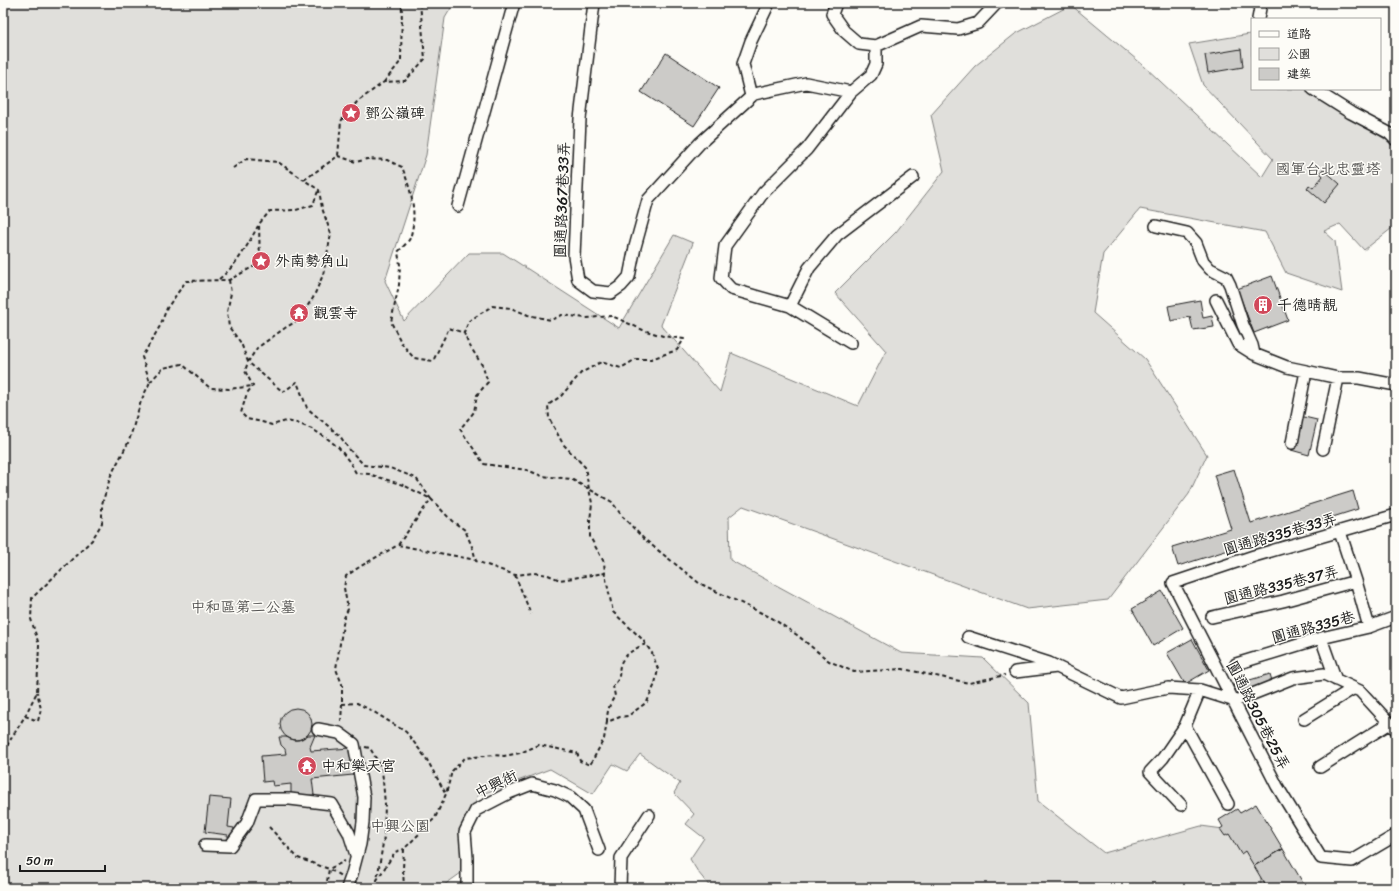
<svg xmlns="http://www.w3.org/2000/svg" width="1399" height="891" font-family="Sriracha,'LXGW WenKai TC',sans-serif">
  <style>
    .green { fill: #e0dfdb; stroke: #7e7e7c }
    .building { fill: #cccbc8; stroke: #1c1c1c }
    .lines { fill: none; stroke-linecap: round; stroke-linejoin: round }
    .minor-casing { stroke: #1c1c1c; stroke-width: 14 }
    .path { stroke: #1c1c1c; stroke-width: 2; stroke-dasharray: 4 3; stroke-linecap: butt }
    .minor { stroke: #fdfcf7; stroke-width: 11 }
    .labels { text-anchor: middle; dominant-baseline: central; stroke-width: 3; stroke-linejoin: round; paint-order: stroke }
    .poi-label { font-size: 15px; fill: #1c1c1c; stroke: #fdfcf7; text-anchor: start }
    .park-label { font-size: 15px; fill: #575655; stroke: #fdfcf7 }
    .street-label { font-size: 15px; fill: #1c1c1c; stroke: #fdfcf7 }
  </style>
  <rect width="100%" height="100%" fill="#fdfcf7"/>
  <filter id="ink" filterUnits="userSpaceOnUse"><feTurbulence type="fractalNoise" baseFrequency=".025" numOctaves="2"/><feDisplacementMap in="SourceGraphic" scale="8" xChannelSelector="R" yChannelSelector="G"/><feConvolveMatrix kernelMatrix="1 2 1 2 8 2 1 2 1" color-interpolation-filters="sRGB"/></filter>
  <g filter="url(#ink)">
    <!-- green -->
    <path class="green" d="M3,3H454L445,18L426,155L385,281L404,321L469,253H503L619,328L674,235L693,243L661,325L720,392L731,353L858,406L886,351L835,293L896,232L944,171L931,115L975,66L1015,34L1071,5L1143,65L1262,177L1273,159L1203,85L1189,44L1250,34L1252,36V89H1307L1391,143L1396,148V225L1364,250L1340,224L1324,231L1335,241L1342,292L1286,273L1265,232L1140,209L1103,254L1093,313L1145,359L1207,455L1189,494L1108,600L1027,609L743,506L729,517L730,560L901,653L983,658L1029,703L1038,801L1104,853L1201,826L1260,834L1261,888H711L698,872L690,859L704,838L686,824L694,814L674,793L680,783L640,754L627,771L613,764L593,794L550,769L477,796L461,873L440,888H3Z"/>
    <!-- building -->
    <path class="building" d="M1241,49L1243,67L1208,73L1205,55Z
      M666,53L719,88L694,126L641,92Z
      M1323,169L1340,184L1324,203L1307,188L1309,185L1313,188L1323,176L1320,173Z
      M1272,276L1288,320L1254,333L1237,289Z
      M1200,300L1203,318L1212,316L1214,327L1193,330L1190,317L1171,321L1168,306Z
      M1300,416L1317,420L1309,455L1291,450Z
      M1234,469L1251,523L1353,491L1358,509L1178,566L1172,547L1231,529L1214,475Z
      M1162,591L1183,628L1153,646L1132,609Z
      M1192,639L1209,670L1185,684L1167,653Z
      M1270,674L1273,684L1237,697L1233,685Z
      M280 724a16 16 0 1 1 32 0a16 16 0 1 1-32 0Z
      M308,735H315L310,747L311,751L350,748L353,775L312,779L314,795L291,797V784L273,786L272,781L263,782L261,756L286,754L285,749L281,745L279,737H286L294,740H299Z
      M209,797L231,799L228,827L234,828L233,838L228,837V835L205,832Z
      M1256,804L1283,849L1254,866L1245,851L1241,854L1229,834L1225,836L1220,829L1223,827L1219,820L1237,809L1240,813Z
      M1283,849L1306,888H1267L1254,866Z"/>
    <g class="lines">
      <!-- minor casing -->
      <g class="minor-casing">
        <path id="minor" d="M594,3L580,119L574,256L578,280L593,291L611,293L621,286L629,277L635,247L648,200L700,143L754,94L806,83L851,92
          M836,3L832,14L844,31L859,44L876,46
          M1258,19L1261,3
          M1313,89L1351,113L1389,133L1396,140
          M751,96L743,64L751,41L769,3
          M458,206L514,3
          M1156,226L1187,233L1196,243L1203,261L1210,269L1226,277L1230,285L1243,325L1252,345L1254,354
          M1216,300L1238,344L1254,354L1287,367L1306,371L1338,378H1359L1396,385
          M790,306L809,268L837,235L913,177
          M851,343L790,306L731,289L721,278L725,246L763,193L807,149L851,92L871,75L876,64V46L921,26L958,29L978,23L997,3
          M1292,443L1306,371
          M1323,449L1338,378
          M1396,515L1254,556L1173,583L1277,786L1321,858L1352,861L1396,835
          M1340,532L1356,581L1369,627
          M1212,617L1283,601L1356,581
          M968,637L1049,663L1121,698L1168,688L1200,690L1235,701L1293,678L1324,674L1360,691L1396,730
          M1321,638L1336,680
          M1236,664L1321,638L1369,627L1396,617
          M1015,672L1057,667
          M1304,719L1354,688
          M1185,726L1228,804
          M318,729L339,733L354,744L364,797L363,822L360,844L352,874L347,888
          M1320,767L1390,723
          M1181,805L1150,772L1163,758L1185,726L1200,690
          M205,845L230,846L247,823L256,799H290L332,804L349,833L356,855
          M467,888V858L465,832L476,810L509,793L532,784L555,790L570,797L584,810L599,850
          M620,888L621,858L649,815"/>
      </g>
      <!-- path -->
      <path class="path" d="M384,82L401,61L402,3
        M338,156L356,162L367,159L387,160L402,167C411,189 418,215 410,238C408,243 401,248 398,252L400,265L399,285L391,322L402,344L414,358L433,361L449,328L464,333L468,343L482,365L488,382L477,395L474,412L460,429L484,464L527,470L542,476L571,479L612,502L622,516L644,539L699,583L772,618L797,635L829,661L854,672L903,669L969,683L1005,675
        M233,168L246,159L278,162L304,180
        M219,279C238,264 247,246 258,226
        M229,280L231,293L227,312L229,327L241,343L248,362L245,371L253,386L247,393L241,413L247,419L262,422L272,425L286,421L297,423L312,429L328,439L339,448L351,464L356,473L369,474L403,485L431,499L452,521L465,530L473,549L476,561L515,575L534,573L548,575L560,580L605,573L604,562L590,537V521L592,503L589,489L585,467L563,444L549,418L548,405L561,396L581,373L601,362L621,368L636,359H651L677,350L684,339L663,336L643,330L612,316L586,318L562,315L551,320L528,315L511,308L492,306L469,321L464,333
        M150,382L163,368L182,364L210,388L229,389L253,386
        M398,545L476,560
        M515,575L531,614
        M342,704L357,703L374,712L406,732L426,758L446,794
        M25,716L38,721L41,709L37,692
        M341,722L342,704V684L336,669L344,618L348,609L344,588L346,576L361,566L398,545L431,499L416,478L390,468L364,465L348,448L340,436L307,408L297,382L283,392L248,362L257,348L285,328L297,321L313,298L323,275L331,234L322,208L319,190L304,180L338,156L341,121L357,102L384,82L405,81L425,59L420,3
        M607,722C607,711 609,705 615,696L613,686C623,676 617,673 621,663C625,654 637,647 646,644
        M365,747L370,748L382,769L385,804L384,837L377,880
        M3,752L25,716L37,692L39,645L31,619L32,598L92,540L102,523V504L111,475L129,441L141,401L150,382L142,357L160,326L167,308L186,281L229,280L260,263L259,224L270,211L296,210L313,205L318,191
        M269,827L298,858L329,869L341,876
        M326,888L329,869L345,861
        M376,888L377,880L395,852L404,849
        M404,888L403,869L404,849L435,818L446,794L452,771L465,758L494,755L504,756L520,753L539,745L577,753L580,761L590,765L604,739L607,722L620,717L628,716L647,702L655,684L658,669L652,653L642,639L613,612L605,574"/>
      <!-- minor -->
      <use href="#minor" class="minor"/>
    </g>
  </g>
  <!-- icons -->
  <defs>
    <g id="sight-disc" transform="scale(1)"><circle r="9.5" fill="#d1495b" stroke="#fdfcf7"/><path d="M0-6L1.8-2.2L6-1.7L2.9 1.2L3.7 5.4L0 3.3L-3.7 5.4L-2.9 1.2L-6-1.7L-1.8-2.2Z" fill="#fff"/></g>
    <g id="building-disc" transform="scale(1)"><circle r="9.5" fill="#d1495b" stroke="#fdfcf7"/><path d="M-4-6H4V6H1V3H-1V6H-4ZM-2.5-4.3h1.7v1.8h-1.7ZM.8-4.3h1.7v1.8H.8ZM-2.5-1h1.7V.8h-1.7ZM.8-1h1.7V.8H.8Z" fill="#fff"/></g>
    <g id="temple-disc" transform="scale(1)"><circle r="9.5" fill="#d1495b" stroke="#fdfcf7"/><path d="M0-6L5-2H3V0L6.5 2.5H4V6H1.5V3h-3V6H-4V2.5H-6.5L-3 0V-2H-5Z" fill="#fff"/></g>
  </defs>
  <g fill-rule="evenodd">
    <use href="#sight-disc" x="351" y="113"/>
    <use href="#sight-disc" x="261" y="261"/>
    <use href="#building-disc" x="1263" y="305"/>
    <use href="#temple-disc" x="299" y="313"/>
    <use href="#temple-disc" x="307" y="766"/>
  </g>
  <g class="labels">
    <!-- poi labels -->
    <g class="poi-label">
      <text x="365" y="113">鄧公嶺碑</text>
      <text x="275" y="261">外南勢角山</text>
      <text x="1277" y="305">千德晴靚</text>
      <text x="313" y="313">觀雲寺</text>
      <text x="321" y="766">中和樂天宮</text>
    </g>
    <!-- park labels -->
    <g class="park-label">
      <text x="1328" y="169">國軍台北忠靈塔</text>
      <text x="243" y="607">中和區第二公墓</text>
      <text x="400" y="826">中興公園</text>
    </g>
    <!-- street labels -->
    <g class="street-label">
      <text transform="translate(562 200) rotate(-88)">圓通路367巷33弄</text>
      <text transform="translate(1280 534) rotate(-16)">圓通路335巷33弄</text>
      <text transform="translate(1281 585) rotate(-14)">圓通路335巷37弄</text>
      <text transform="translate(1313 627) rotate(-15)">圓通路335巷</text>
      <text transform="translate(1258 715) rotate(63)">圓通路305巷25弄</text>
      <text transform="translate(496 784) rotate(-26)">中興街</text>
    </g>
  </g>
  <!-- margin -->
  <rect width="1399" height="891" fill="none" stroke="#fdfcf7" stroke-width="16"/>
  <rect x="8" y="8" width="1383" height="875" fill="none" stroke="#1c1c1c" stroke-width="1.5" filter="url(#ink)"/>
  <!-- legend -->
  <rect x="1251" y="18" width="130" height="72" fill="#fdfcf7" stroke="#a3a29f"/>
  <rect x="1259" y="31" width="20" height="6" fill="#fdfcf7" stroke="#a3a29f"/>
  <text x="1287" y="38" font-size="12" fill="#1c1c1c">道路</text>
  <rect x="1259" y="48" width="20" height="12" fill="#e0dfdb" stroke="#a3a29f"/>
  <text x="1287" y="58" font-size="12" fill="#1c1c1c">公園</text>
  <rect x="1259" y="68" width="20" height="12" fill="#cccbc8" stroke="#a3a29f"/>
  <text x="1287" y="78" font-size="12" fill="#1c1c1c">建築</text>
  <!-- scale -->
  <path d="M20 865v6h85v-6" fill="none" stroke="#1c1c1c" stroke-width="2"/>
  <text x="26" y="865" font-size="12" fill="#1c1c1c" stroke="#fdfcf7" stroke-width="3" paint-order="stroke">50 m</text>
</svg>
